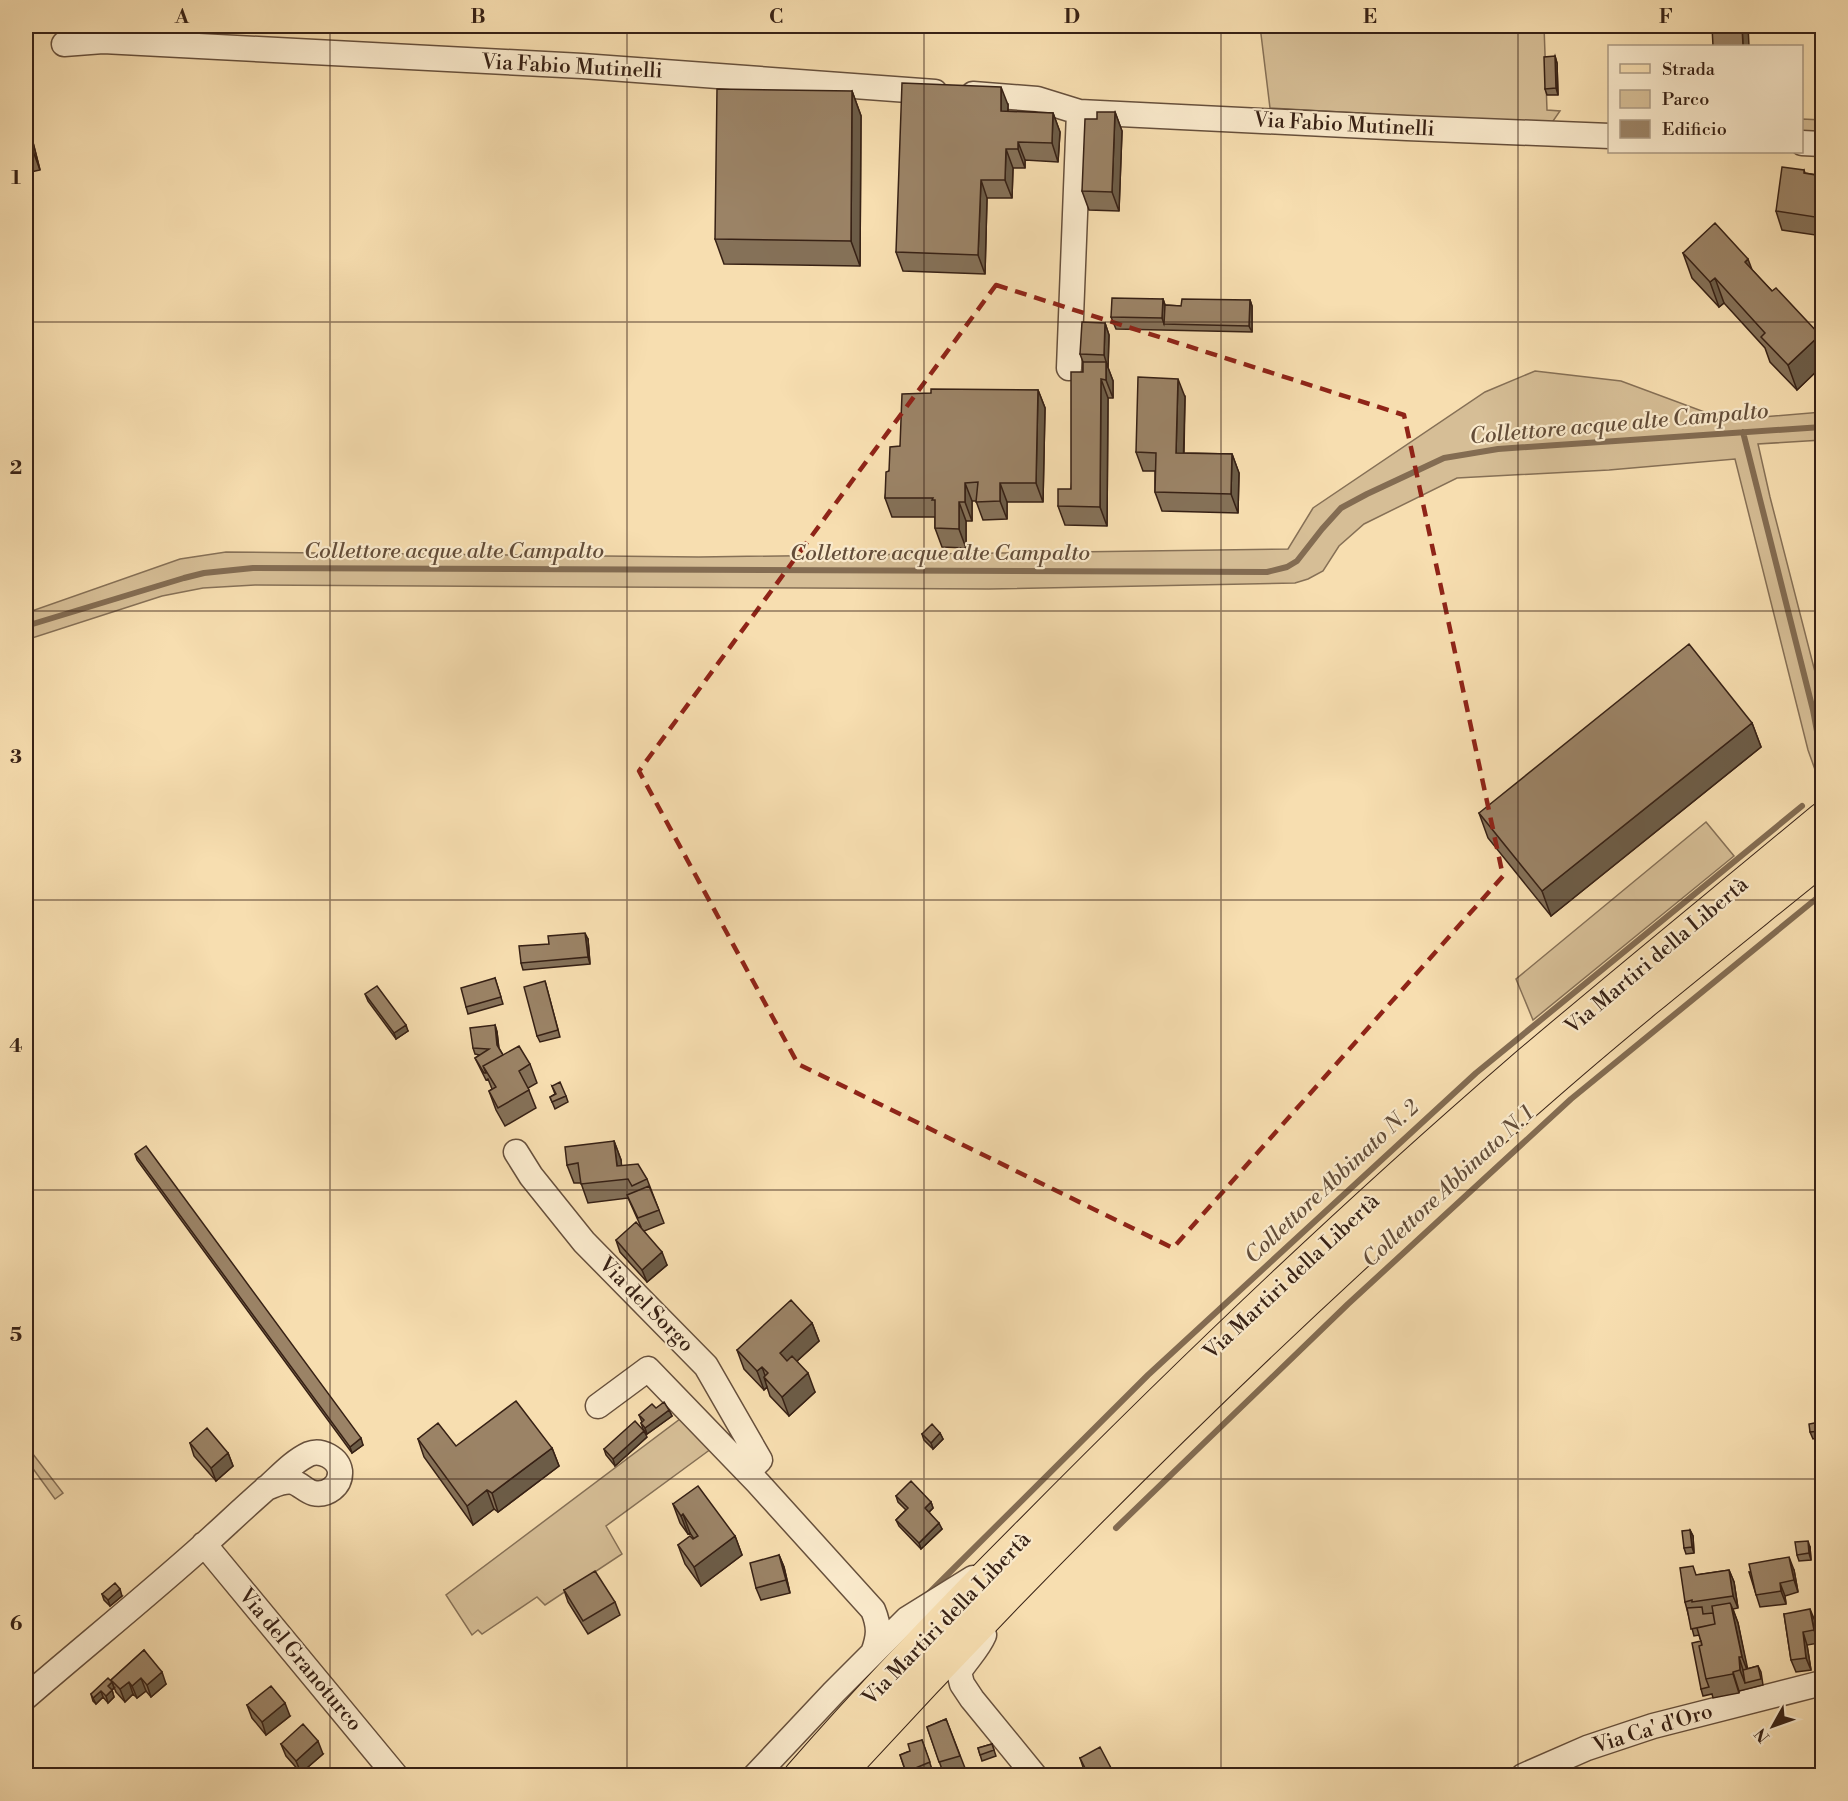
<svg xmlns="http://www.w3.org/2000/svg" width="1848" height="1801" font-family="'Libre Bodoni',serif">
  <style>
    .green { fill: #d6be96; stroke: #867056; stroke-width: 1.5 }
    .lines { fill: none; stroke-linecap: round; stroke-linejoin: round }
    .stream { stroke: #836c52; stroke-width: 6 }
    .minor-casing { stroke: #67503c; stroke-width: 27 }
    .major-casing { stroke: #372115; stroke-width: 34 }
    .minor { stroke: #faeacc; stroke-width: 24 }
    .major { stroke: #f7deb0; stroke-width: 32 }
    .wall { fill: #857158; stroke: #372115; stroke-width: 1.5 }
    .shaded-wall { fill: #6c5c47; stroke: #372115; stroke-width: 1.5 }
    .building { fill: #9b8366; stroke: #372115; stroke-width: 1.5 }
    .marked { fill: none; stroke: #8f2418; stroke-width: 4.5; stroke-dasharray: 12 8; stroke-linejoin: round }
    .grid { fill: none; stroke: #372115; stroke-width: 1.5; stroke-opacity: 0.55 }
    .labels { text-anchor: middle; dominant-baseline: central; stroke-width: 4.5; stroke-linejoin: round; paint-order: stroke }
    .street-label { font-size: 21px; fill: #372115; stroke: #faeacc }
    .water-label { font-size: 22px; font-style: italic; fill: #634d39; stroke: #faeacc }
    .neatline { fill: none; stroke: #372115; stroke-width: 2 }
    .grid-label { font-size: 20px; text-anchor: middle; font-weight: bold; fill: #372115 }
  </style>
  <rect width="100%" height="100%" fill="#f7deb0"/>
  <filter id="stains"><feTurbulence type="fractalNoise" baseFrequency=".00333" numOctaves="4"/><feColorMatrix values="0 0 0 0 .2 0 0 0 0 .09 0 0 0 0 .02 0 0 0 .5 -.17"/></filter>
  <radialGradient id="worn" r=".72"><stop offset=".6" stop-color="#630" stop-opacity="0"/><stop offset="1" stop-color="#630" stop-opacity=".3"/></radialGradient>
  <!-- green -->
  <path class="green" d="M1260,26H1544L1547,110L1560,111L1551,124L1270,108Z
    M1802,119L1822,120V135L1802,133Z
    M1535,371L1621,381L1726,420L1822,412V440L1758,444L1770,497L1822,699V781L1818,778L1808,750L1735,459L1609,470L1457,478L1364,524L1339,546L1323,571L1308,579L1295,583L989,589L255,585L203,588L162,596L26,640V613L180,559L226,552L699,557L1288,549L1313,508L1485,392Z
    M1706,822L1734,856L1533,1020L1516,979Z
    M684,1416L715,1446L606,1526L622,1554L545,1605L537,1597L482,1634L478,1630L472,1635L446,1595Z
    M26,1445L63,1493L55,1499L26,1459Z"/>
  <g class="lines">
    <!-- stream -->
    <path class="stream" d="M1743,432L1813,710L1822,758
      M26,626L184,578L204,573L253,568L1267,572L1287,567L1297,561L1322,529L1341,508L1367,494L1444,458L1498,449L1822,427
      M1116,1528L1348,1304L1571,1099L1822,894
      M928,1594L1148,1375L1476,1073L1802,806"/>
    <!-- minor casing -->
    <g class="minor-casing">
      <path id="minor" d="M64,44L103,41L582,66L935,92
        M973,94L1037,99L1079,112L1407,128L1610,136
        M1802,143L1822,144
        M1069,368L1079,112
        M516,1152L531,1176L584,1242L706,1366L760,1460L755,1465
        M598,1406L648,1369L758,1483L873,1610C880,1627 879,1637 873,1653
        M204,1544L396,1776
        M984,1635C978,1649 967,1659 959,1672L962,1684L972,1699L1035,1776
        M26,1697C85,1646 147,1596 206,1543C227,1524 248,1504 270,1485C282,1474 294,1461 309,1454C321,1449 338,1458 340,1471C341,1486 327,1496 313,1493C306,1491 300,1484 293,1482C284,1480 275,1485 266,1488
        M755,1776L834,1692L907,1619L973,1578
        M1523,1776L1587,1748L1653,1726L1822,1683"/>
    </g>
    <!-- major casing -->
    <g class="major-casing">
      <path id="major" d="M800,1776C874,1691 952,1610 1032,1530C1189,1371 1350,1217 1519,1071C1619,986 1721,903 1822,819
        M837,1776C1057,1536 1289,1309 1535,1095C1628,1013 1726,936 1822,858"/>
    </g>
    <!-- minor -->
    <use href="#minor" class="minor"/>
    <!-- major -->
    <use href="#major" class="major"/>
  </g>
  <!-- wall -->
  <path class="wall" d="M1555,56L1557,63L1558,95H1547L1545,89Z
    M852,91L861,116L860,266L724,264L715,239Z
    M1008,105V111L1053,113L1060,132L1058,162L1025,160V168H1013L1012,198H987L985,274L903,271L896,252Z
    M1115,112L1122,131L1119,211L1089,210L1082,191Z
    M26,115L40,170L26,173Z
    M1804,170L1805,173L1822,176V236L1782,230L1776,211Z
    M1683,253L1752,270L1772,291L1820,335L1822,342V366L1797,390L1770,362L1765,348L1724,303L1719,307L1692,278Z
    M1163,299L1165,305L1181,306L1250,300L1252,306V332L1116,329L1111,317Z
    M1105,323L1109,335L1108,368L1113,381V398H1108L1107,526L1065,525L1058,506L1071,489L1083,372V362L1080,354Z
    M1038,390L1045,408L1043,502H1007V519L983,520L976,501H972V521H966V548L942,547L935,528V517H892L885,498L889,471L900,446L931,393Z
    M1185,397L1184,453L1232,454L1239,473L1238,513L1162,511L1155,492V471H1143L1136,452Z
    M1752,723L1761,747L1551,916L1488,838L1479,813Z
    M588,939L590,964L523,970L521,963L549,944Z
    M495,978L503,1004L468,1014L466,1007Z
    M545,981L560,1037L540,1042L537,1036Z
    M365,994L408,1031L396,1039L368,1001Z
    M495,1025L497,1032L499,1048L503,1055L530,1064L537,1083L528,1088L536,1108L505,1126L496,1110L489,1091L492,1089L488,1079L486,1080L475,1058L480,1055L475,1054L473,1048Z
    M552,1086L566,1096L568,1102L555,1109L550,1097L555,1094Z
    M614,1141L621,1160V1166L647,1179L664,1223L644,1231L667,1265L647,1282L620,1252L616,1240L641,1227L628,1198L588,1203L581,1183H574L567,1165Z
    M135,1154L363,1445L352,1453L137,1160Z
    M812,1323L819,1341L797,1361L815,1392L789,1416L770,1396L767,1387L764,1390L744,1369L737,1350Z
    M656,1408L669,1410L672,1416L647,1434L643,1429L641,1423L642,1422L639,1415Z
    M1822,1428V1437L1813,1439L1810,1432Z
    M940,1433L943,1439L933,1449L924,1440L922,1434Z
    M647,1437L615,1466L606,1455L604,1449Z
    M418,1439L456,1446L552,1448L559,1466L498,1512L494,1509L473,1525L424,1457Z
    M190,1443L228,1453L233,1466L216,1481L194,1456Z
    M896,1496L931,1502L933,1508L929,1512L942,1529L921,1549L899,1526L896,1520L906,1510L898,1502Z
    M673,1504L735,1536L742,1555L701,1586L685,1564L678,1545L694,1539L690,1533L688,1534L680,1523Z
    M1690,1530L1693,1536L1694,1553L1686,1554L1684,1548Z
    M1810,1547L1811,1560L1799,1561L1797,1555Z
    M779,1555L784,1567L790,1593L761,1600L756,1588Z
    M1729,1570L1734,1582L1738,1608L1733,1609L1738,1623L1747,1669L1758,1666L1761,1672L1763,1685L1739,1691V1693L1713,1698L1712,1694L1703,1696L1701,1689V1641L1699,1635L1694,1636L1685,1602L1696,1575Z
    M1794,1570L1798,1592L1785,1596L1786,1604L1760,1607L1749,1572Z
    M564,1590L615,1602L620,1615L588,1634L568,1602Z
    M102,1594L122,1596L110,1606L104,1600Z
    M1784,1614L1815,1621L1819,1643L1807,1645L1811,1670L1796,1672L1791,1660Z
    M144,1650L166,1684L151,1697L146,1691L137,1698L133,1694L125,1702L116,1692L111,1680Z
    M114,1688L112,1690L114,1697L108,1703L103,1697L96,1704L93,1701L91,1694Z
    M247,1705L290,1716L266,1735L252,1718Z
    M946,1719L965,1768L944,1775L927,1727Z
    M922,1740L934,1775L907,1776L900,1755L910,1751Z
    M281,1744L323,1754L301,1773L286,1756Z
    M992,1744L996,1756L982,1761L978,1748Z
    M1080,1758L1111,1768L1114,1776H1086Z"/>
  <!-- shaded-wall -->
  <path class="shaded-wall" d="M1742,26H1748L1749,46H1743Z
    M1555,56L1557,63L1558,95L1556,88Z
    M1001,87L1008,105L1007,130L1001,111Z
    M852,91L861,116L860,266L851,241Z
    M1115,112L1122,131L1119,211L1112,192Z
    M1053,113L1060,132L1058,162L1052,143Z
    M26,115L40,170L33,151L26,122Z
    M1018,142L1025,160V168L1018,149Z
    M1006,149L1013,168L1012,198L1005,180Z
    M981,180L987,198L985,274L978,255Z
    M1817,205L1822,220V236L1815,217Z
    M1748,259L1757,283L1745,262Z
    M1715,278L1724,303L1719,307L1710,282Z
    M1163,299L1167,311L1164,324L1162,318Z
    M1250,300L1252,306V332L1249,326Z
    M1105,323L1109,335L1108,368L1104,355Z
    M1820,335L1822,342V366L1797,390L1788,365Z
    M1106,362L1113,381V398L1106,380Z
    M1101,379L1108,398L1107,526L1100,507Z
    M1178,379L1185,397L1183,472L1176,453Z
    M1038,390L1045,408L1043,502L1036,483Z
    M1232,454L1239,473L1238,513L1231,494Z
    M965,483L972,501V521L965,502Z
    M1000,483L1007,502V519L1000,501Z
    M959,502L966,521V548L959,529Z
    M1752,723L1761,747L1551,916L1542,891Z
    M585,933L588,939L590,964L588,957Z
    M406,1025L408,1031L396,1039L394,1033Z
    M495,1025L497,1032L499,1051L497,1045Z
    M614,1141L621,1160L623,1179L617,1166Z
    M662,1252L667,1265L647,1282L642,1270Z
    M812,1323L819,1341L786,1371L780,1353Z
    M762,1367L767,1381L764,1377L767,1387L764,1390L757,1371Z
    M808,1373L815,1392L789,1416L782,1397Z
    M669,1410L672,1416L647,1434L645,1428Z
    M644,1431L647,1437L615,1466L613,1459Z
    M940,1433L943,1439L933,1449L931,1443Z
    M361,1438L363,1445L352,1453L350,1447Z
    M552,1448L559,1466L498,1512L492,1493Z
    M228,1453L233,1466L216,1481L211,1468Z
    M487,1490L494,1509L473,1525L467,1506Z
    M931,1502L933,1508L927,1514L925,1508Z
    M683,1514L690,1533L688,1534L681,1516Z
    M939,1523L942,1529L921,1549L919,1543Z
    M1690,1530L1693,1536L1694,1553L1692,1547Z
    M735,1536L742,1555L701,1586L694,1567Z
    M1808,1541L1810,1547L1811,1560L1809,1553Z
    M779,1555L784,1567L790,1593L786,1580Z
    M1789,1557L1794,1570L1798,1592L1794,1580Z
    M1729,1570L1734,1582L1738,1608L1733,1596Z
    M1780,1583L1785,1596L1786,1604L1781,1591Z
    M120,1589L122,1596L110,1606L108,1600Z
    M1731,1605L1738,1623L1749,1675L1742,1657Z
    M1810,1609L1815,1621L1819,1643L1814,1630Z
    M1803,1632L1807,1645L1811,1670L1806,1658Z
    M1739,1657L1745,1676V1683L1740,1670Z
    M162,1672L166,1684L151,1697L147,1685Z
    M1733,1672L1739,1691V1693L1733,1674Z
    M141,1678L146,1691L137,1698L132,1686Z
    M112,1682L114,1688L110,1692L108,1686Z
    M129,1682L133,1694L125,1702L120,1689Z
    M112,1690L114,1697L108,1703L106,1696Z
    M101,1691L103,1697L96,1704L93,1698Z
    M285,1703L290,1716L266,1735L262,1722Z
    M318,1741L323,1754L301,1773L296,1761Z"/>
  <!-- building -->
  <path class="building" d="M1712,26H1742L1743,46H1713Z
    M1555,56L1556,88L1545,89L1544,57Z
    M902,83L1001,87V111L1053,113L1052,143L1018,142V149H1006L1005,180H981L978,255L896,252Z
    M717,89L852,91L851,241L715,239Z
    M1097,112H1115L1112,192L1082,191L1085,119H1097Z
    M26,122L33,151L26,153Z
    M1782,167L1804,170V173L1822,176V206L1817,205L1815,217L1776,211Z
    M1715,223L1748,259L1745,262L1772,291L1776,288L1820,335L1788,365L1761,337L1765,333L1715,278L1710,282L1683,253Z
    M1112,298L1163,299L1162,318L1111,317Z
    M1182,299L1250,300L1249,326L1164,324L1165,305L1181,306Z
    M1082,322L1105,323L1104,355L1080,354Z
    M1083,362H1106V380L1101,379L1100,507L1058,506V489H1071V372H1083Z
    M1138,377L1178,379L1176,453L1232,454L1231,494L1155,492L1156,453L1136,452Z
    M931,389L1038,390L1036,483H1000V501L976,502L978,482L965,483V502H959V529L935,528V500H932L933,498H885L886,472L889,471L890,447L900,446L902,394L931,393Z
    M1689,644L1752,723L1542,891L1479,813Z
    M585,933L588,957L521,963L519,946L549,944L548,936Z
    M495,978L501,997L466,1007L461,988Z
    M545,981L558,1030L537,1036L524,987Z
    M377,986L406,1025L394,1033L365,994Z
    M495,1025L497,1045L503,1055L483,1066L486,1073H484L475,1058L489,1049L473,1048L470,1028Z
    M519,1046L530,1064L519,1071L529,1090L498,1108L489,1091L496,1087L483,1066Z
    M560,1082L566,1096L552,1102L550,1097L556,1094L552,1086Z
    M614,1141L617,1166L638,1164L647,1179L632,1186L628,1179L581,1184L578,1163L567,1165L565,1147Z
    M146,1146L361,1438L350,1447L135,1154Z
    M649,1186L659,1210L638,1218L627,1195Z
    M636,1222L662,1252L642,1270L616,1240Z
    M791,1300L812,1323L780,1353L787,1361L792,1356L808,1373L782,1397L764,1377L768,1373L762,1367L757,1371L737,1350Z
    M516,1401L552,1448L492,1493L487,1490L467,1506L418,1439L438,1423L456,1446Z
    M664,1402L669,1410L645,1428L641,1423L644,1420L639,1415L652,1404L656,1408Z
    M635,1421L644,1431L613,1459L604,1449Z
    M1820,1422L1821,1431L1810,1432L1809,1424Z
    M932,1424L940,1433L931,1443L922,1434Z
    M207,1428L228,1453L211,1468L190,1443Z
    M911,1481L931,1502L925,1508L939,1523L919,1543L896,1520L908,1508L896,1496Z
    M698,1486L735,1536L694,1567L678,1545L690,1536L693,1539L698,1536L683,1514L681,1516L673,1504Z
    M1690,1530L1692,1547L1684,1548L1682,1531Z
    M1808,1541L1809,1553L1797,1555L1795,1542Z
    M779,1555L786,1580L756,1588L750,1563Z
    M1789,1557L1794,1580L1780,1583L1781,1591L1756,1595L1749,1564Z
    M1693,1566L1696,1575L1729,1570L1733,1596L1692,1602V1600L1685,1602L1680,1568Z
    M595,1571L615,1602L583,1621L564,1590Z
    M115,1583L120,1589L108,1600L102,1594Z
    M1730,1603L1731,1605L1742,1657H1739L1740,1670L1733,1672V1674L1706,1679L1699,1646L1702,1645L1697,1628L1715,1624L1712,1606Z
    M1702,1607L1703,1614L1713,1613L1715,1624L1691,1629L1687,1608Z
    M1810,1609L1814,1630L1803,1632L1806,1658L1791,1660L1784,1614Z
    M1701,1641L1702,1645L1699,1646L1706,1679L1709,1687L1701,1689L1692,1643Z
    M144,1650L162,1672L147,1685L141,1678L132,1686L129,1682L120,1689L111,1680Z
    M1758,1666L1761,1679L1745,1683L1743,1670Z
    M108,1678L112,1682L108,1686L112,1690L106,1696L101,1691L93,1698L91,1694Z
    M271,1686L285,1703L262,1722L247,1705Z
    M946,1719L960,1756L939,1762L927,1727Z
    M303,1724L318,1741L296,1761L281,1744Z
    M922,1740L930,1762L906,1772L900,1755L910,1751L908,1744Z
    M992,1744L994,1750L980,1755L978,1748Z
    M1100,1747L1111,1768L1100,1774L1101,1776H1089L1080,1758Z
    M1186,1772L1188,1776H1178Z"/>
  <!-- marked area -->
  <path class="marked" d="M996,285L1404,415L1503,876L1173,1248L798,1064L639,771Z"/>
  <!-- grid -->
  <path class="grid" d="M330,26V1776M627,26V1776M924,26V1776M1221,26V1776M1518,26V1776M26,322H1822M26,611H1822M26,900H1822M26,1190H1822M26,1479H1822"/>
  <g class="labels">
    <!-- street labels -->
    <g class="street-label">
      <text transform="translate(572 67) rotate(3)">Via Fabio Mutinelli</text>
      <text transform="translate(1344 125) rotate(3)">Via Fabio Mutinelli</text>
      <text transform="translate(1657 956) rotate(-40)">Via Martiri della Libertà</text>
      <text transform="translate(1292 1277) rotate(-43)">Via Martiri della Libertà</text>
      <text transform="translate(646 1305) rotate(45)">Via del Sorgo</text>
      <text transform="translate(947 1619) rotate(-46)">Via Martiri della Libertà</text>
      <text transform="translate(300 1660) rotate(50)">Via del Granoturco</text>
      <text transform="translate(1653 1729) rotate(-17)">Via Ca' d'Oro</text>
    </g>
    <!-- water labels -->
    <g class="water-label">
      <text transform="translate(1619 424) rotate(-5)">Collettore acque alte Campalto</text>
      <text x="454" y="551">Collettore acque alte Campalto</text>
      <text x="940" y="553">Collettore acque alte Campalto</text>
      <text transform="translate(1332 1182) rotate(-43)">Collettore Abbinato N. 2</text>
      <text transform="translate(1448 1187) rotate(-43)">Collettore Abbinato N. 1</text>
    </g>
  </g>
  <!-- margin -->
  <rect width="1848" height="1801" fill="none" stroke="#f7deb0" stroke-width="66"/>
  <!-- legend -->
  <rect x="1608" y="45" width="195" height="108" fill="#faeacc" stroke="#ac9a83" stroke-width="1.5"/>
  <rect x="1620" y="64" width="30" height="9" fill="#f7deb0" stroke="#ac9a83" stroke-width="1.5"/>
  <text x="1662" y="75" font-size="18" fill="#372115">Strada</text>
  <rect x="1620" y="90" width="30" height="18" fill="#d6be96" stroke="#ac9a83" stroke-width="1.5"/>
  <text x="1662" y="105" font-size="18" fill="#372115">Parco</text>
  <rect x="1620" y="120" width="30" height="18" fill="#9b8366" stroke="#ac9a83" stroke-width="1.5"/>
  <text x="1662" y="135" font-size="18" fill="#372115">Edificio</text>
  <!-- north arrow -->
  <g transform="translate(1773 1726) rotate(230)" stroke="#faeacc" stroke-width="4.5" paint-order="stroke">
  <path d="M0-4.5L10 22L0 15L-10 22Z" fill="#372115"/>
  <text y="-9" font-size="16" font-weight="bold" text-anchor="middle" fill="#372115">N</text>
  </g>
  <rect x="33" y="33" width="1782" height="1735" class="neatline"/>
  <g class="grid-label">
    <text x="182" y="23">A</text>
    <text x="478" y="23">B</text>
    <text x="776" y="23">C</text>
    <text x="1072" y="23">D</text>
    <text x="1370" y="23">E</text>
    <text x="1666" y="23">F</text>
    <text x="16" y="184">1</text>
    <text x="16" y="474">2</text>
    <text x="16" y="763">3</text>
    <text x="16" y="1052">4</text>
    <text x="16" y="1341">5</text>
    <text x="16" y="1630">6</text>
  </g>
  <rect width="100%" height="100%" filter="url(#stains)"/>
  <rect width="100%" height="100%" fill="url(#worn)"/>
</svg>
